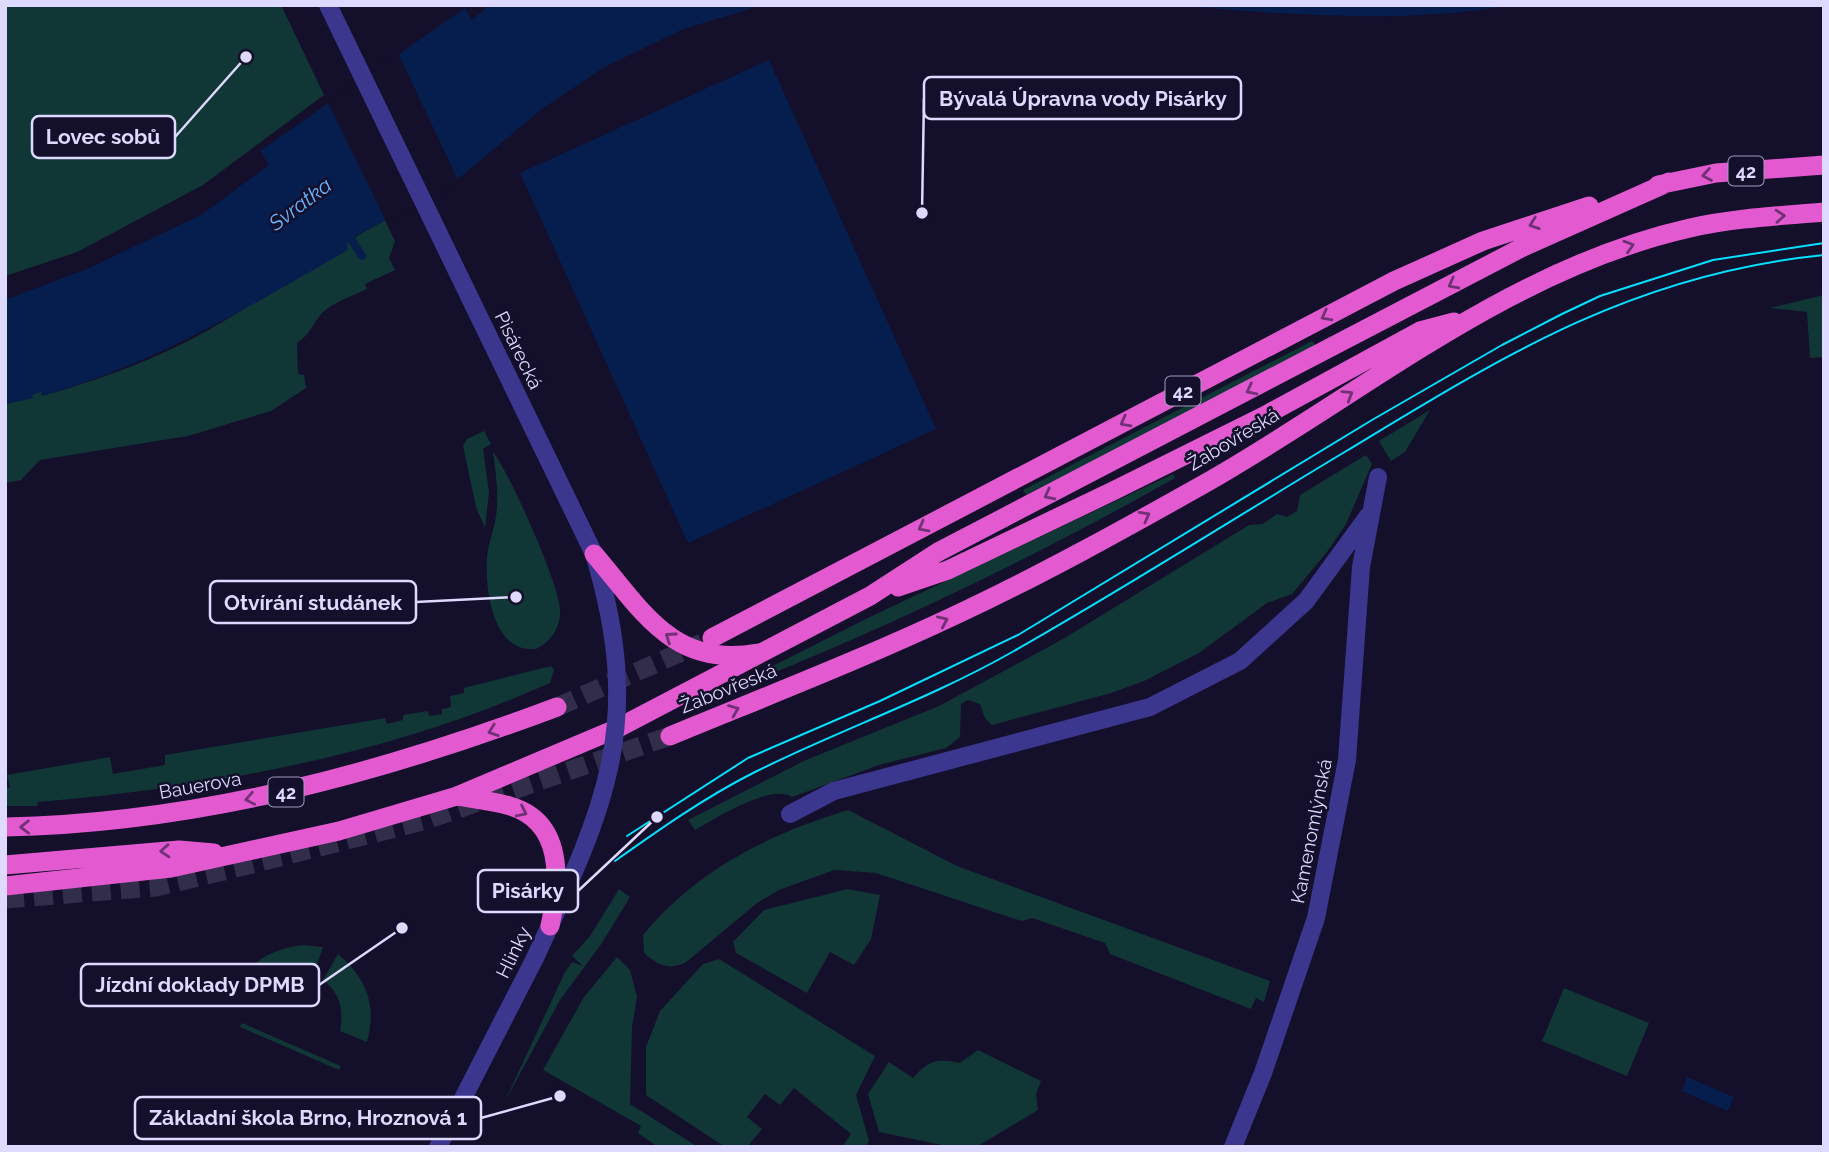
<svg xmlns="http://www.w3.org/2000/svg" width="1829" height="1152" font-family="Raleway,sans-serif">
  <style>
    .green { fill: #113636 }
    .water { fill: #061e4d }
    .pier { fill: #140f2b }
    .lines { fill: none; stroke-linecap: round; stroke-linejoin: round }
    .stream { stroke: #061e4d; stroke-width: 8 }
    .trunk-tunnel { stroke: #322d4b; stroke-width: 19; stroke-dasharray: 19 10; stroke-linecap: butt }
    .minor { stroke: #3b368e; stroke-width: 18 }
    .tertiary { stroke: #3b368e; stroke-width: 18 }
    .trunk { stroke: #e35ad0; stroke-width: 19 }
    .tram { stroke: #05e0ff; stroke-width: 2 }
    .tertiary-bridge { stroke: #3b368e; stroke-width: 18 }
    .trunk-bridge { stroke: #e35ad0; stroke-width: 19 }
    .oneway { stroke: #713175 }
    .labels { text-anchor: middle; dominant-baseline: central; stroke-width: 5; stroke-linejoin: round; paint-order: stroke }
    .shield { fill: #140f2b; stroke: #a19cbf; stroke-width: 2 }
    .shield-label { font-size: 18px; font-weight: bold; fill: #ded9ff }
    .street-label { font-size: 19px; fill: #ded9ff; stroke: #140f2b }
    .water-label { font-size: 21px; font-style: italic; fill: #67b5ff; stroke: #140f2b }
    .leader { fill: none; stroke: #ded9ff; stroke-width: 2.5 }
    .callout-dot { fill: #ded9ff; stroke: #140f2b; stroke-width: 2.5 }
    .callout { fill: #140f2b; stroke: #ded9ff; stroke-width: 2.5 }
    .callout-label { font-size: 21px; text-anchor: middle; font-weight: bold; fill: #ded9ff }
  </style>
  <rect width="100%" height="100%" fill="#140f2b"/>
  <!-- green -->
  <path class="green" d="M5,5H281L324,95L203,185L77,252L5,276Z
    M385,220L395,241L389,258L395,270L365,284L367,289C352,296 334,302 322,313C313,323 309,336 297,343L298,374L304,375L306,388L271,411L188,436L40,460L21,480L5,483V404L32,398V395L41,392L42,396C100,380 160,358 212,328C271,294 326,253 385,220Z
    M1824,295V357L1810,358L1807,312L1770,308Z
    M1312,341L1315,344L1312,349L1026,495L1023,490Z
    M1430,410L1405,452L1391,461L1379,441Z
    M484,431L491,444L483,449L489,492L485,528L476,507L463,446L467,439Z
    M493,452C508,470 560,585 560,610C561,627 551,642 536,649C493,654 485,591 487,558C488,544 494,530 496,516C499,495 496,473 493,452Z
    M1366,455L1372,464L1346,524L1327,552L1292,594L1267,603L1199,653L1144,681L1111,693L992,725L985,718L980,704L968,700L961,704L960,737L946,748L879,765L792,797C771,783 716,818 695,830L688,820L806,760L939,706L1063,639L1249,525L1263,524L1277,514L1287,517L1297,511L1300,495Z
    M1173,474L1175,478C1023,564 866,638 703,701L874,615Z
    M551,666L554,670L550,683C388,755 214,787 38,802L37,806H5V788L10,787L7,775L110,757L113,774L165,765V755L385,718L387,724L403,720V715L428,711L429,716L442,714V709L451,707L450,696L464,693V688Z
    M848,810L957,866L1270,981L1264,1002L1256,998L1251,1009L1110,954L1105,943L1032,918L1022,921L1012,918L876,873L834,870L779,890L757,903L685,963C667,970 658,965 644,953L643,935C698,869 767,835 848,810Z
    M619,889L630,897L602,943L560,1000L504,1103L565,972L572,962L583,966L572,956L590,936Z
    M848,889L880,895L871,939L854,965L830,952L807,993L736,953L733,942L764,910Z
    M302,945L323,947L313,976C290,972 276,980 263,999L237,987C252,960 272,949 302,945Z
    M338,954C367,979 377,1005 367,1042L340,1031C344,1009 340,993 323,980Z
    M617,957L630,970L637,997L632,1027L630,1104L698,1147H658L638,1133L641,1126L543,1070L584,997Z
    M719,959L875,1056L856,1095L869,1141L866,1147H842L851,1134L794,1088L780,1105L765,1094L747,1117L762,1129L747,1147H725L646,1095V1047L660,1011L703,964Z
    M1564,988L1649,1023L1627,1076L1542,1041Z
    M242,1023L341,1066L339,1070L240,1027Z
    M978,1050L1041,1081L1036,1094L1038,1110L976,1147H952L879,1132L868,1094L889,1062L913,1078C928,1061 936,1058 960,1063Z"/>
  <!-- water -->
  <path class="water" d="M490,5H762L681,30L603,68L542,109L452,184L351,239L347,242L348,250C249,307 153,365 42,396L41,392L32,395L33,398L5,404V300L87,269L201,215L269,165L260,151L465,8L472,20Z
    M1169,5H1513C1399,25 1283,14 1169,5Z
    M769,60L936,429L688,543L520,173Z
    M1687,1077L1734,1097L1728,1111L1682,1091Z"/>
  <!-- pier -->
  <path class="pier" d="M397,51L459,182L387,223L327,101Z"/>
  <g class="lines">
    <!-- stream -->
    <path class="stream" d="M351,239L362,256"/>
    <!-- trunk-tunnel -->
    <path class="trunk-tunnel" d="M557,707L702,643
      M5,899L156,887L232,869L423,821L670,736"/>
    <!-- minor -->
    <path class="minor" d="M790,814L834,791L1150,707L1240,661L1306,601L1368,516
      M1233,1147L1263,1073L1316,918L1347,760L1361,567L1378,477"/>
    <!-- tertiary -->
    <path class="tertiary" d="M328,5L594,554
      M438,1147L535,958"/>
    <!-- trunk -->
    <path class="trunk" d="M1658,185L1716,173L1824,165
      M898,587L948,570L1113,491L1264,416L1420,331L1454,322
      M712,638L1394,281L1483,241L1589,206
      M670,736C767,696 865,658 960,613C1043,574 1124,529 1204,484C1363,394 1508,269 1690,228C1734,218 1779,216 1824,212
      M5,827C196,823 379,774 557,707
      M5,865L179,850L214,853
      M5,886L171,868L339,831L457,796L618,728L870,596L938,552L1521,248L1669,182"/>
    <!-- tram -->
    <path class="tram" d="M627,836L748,758L880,701L1018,635L1372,420L1502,345L1562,314L1600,296L1713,260L1824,243
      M615,861C660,829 704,798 753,773C839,730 930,699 1014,651C1127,587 1236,517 1348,450C1506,354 1635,274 1824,255"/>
    <!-- tertiary-bridge -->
    <path class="tertiary-bridge" d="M535,958C606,805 645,724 594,554"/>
    <!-- trunk-bridge -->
    <path class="trunk-bridge" d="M594,554C642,610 673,669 758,653
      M457,796C474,799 493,801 510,806C564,822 560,881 550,926"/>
  </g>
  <!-- one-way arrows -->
  <defs><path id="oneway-chevron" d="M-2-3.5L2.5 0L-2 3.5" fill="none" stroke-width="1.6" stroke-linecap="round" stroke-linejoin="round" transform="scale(1.75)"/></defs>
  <g class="oneway">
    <use href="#oneway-chevron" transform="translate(1707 175) rotate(170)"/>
    <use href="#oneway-chevron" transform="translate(1780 216) rotate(-4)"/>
    <use href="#oneway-chevron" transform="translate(1534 224) rotate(161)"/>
    <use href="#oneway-chevron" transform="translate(1629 246) rotate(-17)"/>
    <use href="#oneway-chevron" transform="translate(1453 284) rotate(152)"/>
    <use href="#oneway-chevron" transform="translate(1326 316) rotate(152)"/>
    <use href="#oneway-chevron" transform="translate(1251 390) rotate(153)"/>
    <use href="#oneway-chevron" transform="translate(1348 395) rotate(-32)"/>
    <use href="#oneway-chevron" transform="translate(1125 422) rotate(152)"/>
    <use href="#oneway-chevron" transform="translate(1049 495) rotate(153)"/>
    <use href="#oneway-chevron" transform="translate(1145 516) rotate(-29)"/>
    <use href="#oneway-chevron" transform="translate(923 527) rotate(152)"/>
    <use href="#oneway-chevron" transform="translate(943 621) rotate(-24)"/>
    <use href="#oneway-chevron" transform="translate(670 637) rotate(-145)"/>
    <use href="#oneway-chevron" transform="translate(734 710) rotate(-22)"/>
    <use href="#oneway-chevron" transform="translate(493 731) rotate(161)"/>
    <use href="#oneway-chevron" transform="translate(250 799) rotate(169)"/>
    <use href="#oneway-chevron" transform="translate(522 812) rotate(26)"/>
    <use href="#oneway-chevron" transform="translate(25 827) rotate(179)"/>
    <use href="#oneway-chevron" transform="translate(165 851) rotate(176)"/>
  </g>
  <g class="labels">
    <!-- shield labels -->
    <g class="shield">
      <rect x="1728.5" y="156.5" width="35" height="29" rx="5"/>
      <rect x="1165.5" y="376.5" width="35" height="29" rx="5"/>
      <rect x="268.5" y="777.5" width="35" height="29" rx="5"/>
    </g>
    <g class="shield-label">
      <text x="1746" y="171">42</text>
      <text x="1183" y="391">42</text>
      <text x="286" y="792">42</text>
    </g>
    <!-- street labels -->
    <g class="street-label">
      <text transform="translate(519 350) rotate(64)">Pisárecká</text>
      <text transform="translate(1233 439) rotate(-31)">Žabovřeská</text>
      <text transform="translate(728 688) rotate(-22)">Žabovřeská</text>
      <text transform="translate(200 785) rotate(-10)">Bauerova</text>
      <text transform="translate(1311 831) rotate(-79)">Kamenomlýnská</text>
      <text transform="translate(513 952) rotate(-64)">Hlinky</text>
    </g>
    <!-- water labels -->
    <g class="water-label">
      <text transform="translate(300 204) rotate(-37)">Svratka</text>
    </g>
  </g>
  <!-- callouts -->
  <path class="leader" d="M922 213L924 98M246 57L175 137M516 597L416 602M657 817L578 891M402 928L319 985M560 1096L481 1118"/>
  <g class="callout-dot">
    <circle cx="922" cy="213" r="7"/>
    <circle cx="246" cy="57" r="7"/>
    <circle cx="516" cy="597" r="7"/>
    <circle cx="657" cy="817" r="7"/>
    <circle cx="402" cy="928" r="7"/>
    <circle cx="560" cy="1096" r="7"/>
  </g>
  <g class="callout">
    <rect x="924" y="77" width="317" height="42" rx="7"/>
    <rect x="32" y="116" width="143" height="42" rx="7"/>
    <rect x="210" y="581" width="206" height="42" rx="7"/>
    <rect x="478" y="870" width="100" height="42" rx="7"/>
    <rect x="81" y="964" width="238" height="42" rx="7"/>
    <rect x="135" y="1097" width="346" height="42" rx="7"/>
  </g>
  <g class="callout-label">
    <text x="1083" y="106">Bývalá Úpravna vody Pisárky</text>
    <text x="103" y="144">Lovec sobů</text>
    <text x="313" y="610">Otvírání studánek</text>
    <text x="528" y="898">Pisárky</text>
    <text x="200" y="992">Jízdní doklady DPMB</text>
    <text x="308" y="1125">Základní škola Brno, Hroznová 1</text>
  </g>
  <!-- border -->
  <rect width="1829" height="1152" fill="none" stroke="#ded9ff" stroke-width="14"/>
</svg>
